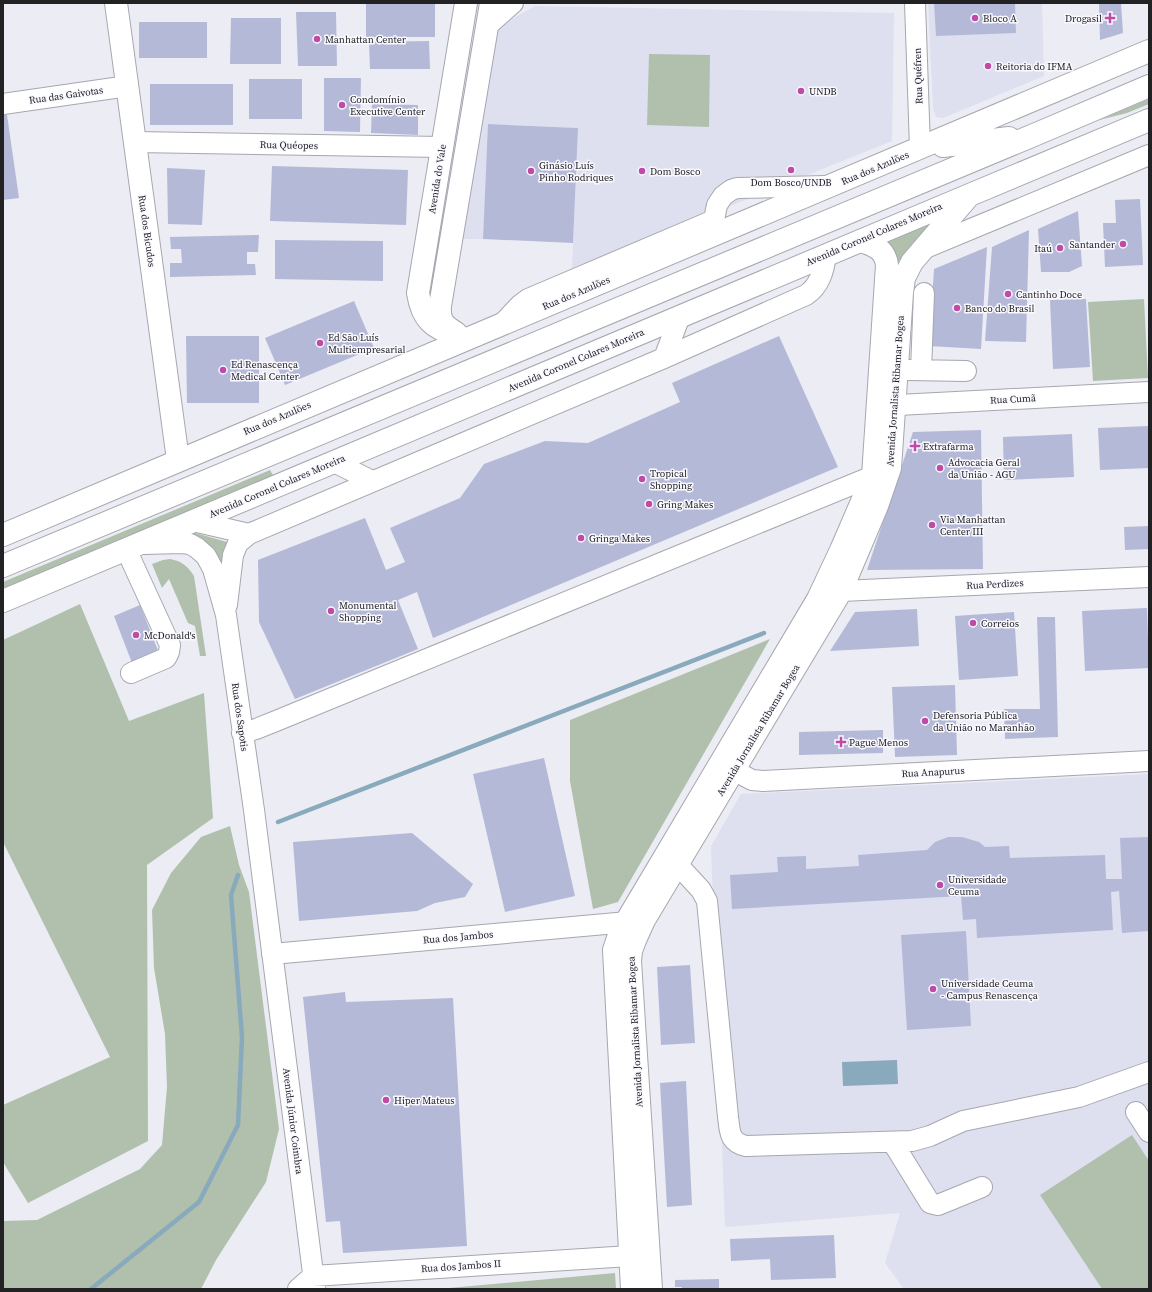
<svg xmlns="http://www.w3.org/2000/svg" width="1152" height="1292" font-family="'Source Serif 4',serif">
  <style>
    .built { fill: #dee0f0 }
    .green { fill: #b0c0ad }
    .water { fill: #89a9bc }
    .lines { fill: none; stroke-linecap: round; stroke-linejoin: round }
    .stream { stroke: #89a9bc; stroke-width: 4.5 }
    .building { fill: #b5b9d8 }
    .minor-casing { stroke: #a6a7af; stroke-width: 22 }
    .major-casing { stroke: #a6a7af; stroke-width: 24 }
    .minor { stroke: #fff; stroke-width: 20 }
    .major { stroke: #fff; stroke-width: 22 }
    .poi-dot { fill: #be4ca6; stroke: #f9f9ff; stroke-width: 1.5 }
    .labels { text-anchor: middle; dominant-baseline: central; stroke-width: 3; stroke-linejoin: round; paint-order: stroke }
    .poi-label { font-size: 10px; fill: #222225; stroke: #f9f9ff; text-anchor: start }
    .street-label { font-size: 10px; fill: #222225; stroke: #f9f9ff }
  </style>
  <rect width="100%" height="100%" fill="#ebecf4"/>
  <!-- built -->
  <path class="built" d="M928,3H1042L1044,76L943,118L936,117L933,108Z
    M535,6L894,13L892,141L708,215L572,268L578,128L489,124L483,239H459L492,30Z
    M1149,774V1289H904L885,1263L900,1213L725,1227L711,846L741,794Z"/>
  <!-- green -->
  <path class="green" d="M649,54L710,55L709,127L647,125Z
    M1149,99V104L1127,113L1099,120Z
    M942,214L898,262L894,275L882,241Z
    M1144,299L1148,378L1093,381L1088,302Z
    M270,470L274,477L3,589V582Z
    M192,532L227,542C223,552 223,561 223,572L189,537Z
    M170,559C181,561 188,566 194,576L206,656H200L195,626L188,623L169,579L162,588L152,564L163,560Z
    M80,604L129,721L204,693L213,818L147,865L148,1141L28,1203L3,1162V1105L110,1057L3,842V640Z
    M770,639L618,902L593,909L570,781V720Z
    M230,826L239,865L249,892L279,1129L266,1182L216,1260L201,1289H3V1221L37,1220L140,1169L162,1145L167,1087L165,1034L154,968L152,910L171,873L201,837Z
    M1132,1135L1149,1161V1289H1102L1040,1195Z
    M615,1273L616,1289H438Z"/>
  <!-- water -->
  <path class="water" d="M897,1060L898,1084L843,1086L842,1062Z"/>
  <g class="lines">
    <!-- stream -->
    <path class="stream" d="M278,822L764,633
      M91,1289L199,1202L238,1125L242,1037L231,895L238,875"/>
  </g>
  <!-- building -->
  <path class="building" d="M366,3H435V37H366Z
    M934,3H1015L1016,33L936,36Z
    M1099,3H1121L1123,33L1100,40Z
    M296,12H336L337,66H298Z
    M231,18H281V64H230Z
    M139,22H207V58H139Z
    M429,41L430,69H370L369,42Z
    M324,78H361L360,132L324,131Z
    M249,79H302V119H249Z
    M150,84H233V125H150Z
    M372,104L418,105V135L371,133Z
    M3,115H7L19,198L3,200Z
    M488,124L578,128L573,243L483,239Z
    M272,166L408,170L406,225L270,221Z
    M167,168L205,170L202,225L168,224Z
    M1140,199L1143,265L1105,267L1103,223H1116L1115,200Z
    M1078,211L1082,266L1069,272H1041L1038,229Z
    M1029,230L1026,342L985,341L992,247Z
    M259,235L258,252H247V264H255L256,275L170,277V263H182L181,249H171L170,237Z
    M275,240L383,241V281L275,279Z
    M987,247L981,349L929,346L934,269Z
    M1086,299L1090,367L1053,369L1050,300Z
    M354,301L374,348L285,385L265,338Z
    M186,336H259V403H187Z
    M779,336L838,467L433,638L417,592L398,600L418,649L295,699L259,622L258,560L365,518L386,570L405,562L390,528L460,498L484,464L545,441L588,443L680,402L672,383Z
    M1149,426V468L1100,470L1098,428Z
    M981,430L983,569L867,570L913,432Z
    M1072,434L1074,477L1004,480L1003,437Z
    M1149,526V549L1125,550L1124,527Z
    M140,605L159,653L132,663L114,616Z
    M1147,608L1149,668L1085,671L1082,611Z
    M917,609L919,646L830,651L855,612Z
    M1014,612L1018,676L959,680L955,616Z
    M1037,617H1055L1058,737L1005,739L1004,709H1040Z
    M955,685L957,755L895,757L892,687Z
    M883,730V753L799,755V732Z
    M544,758L575,896L505,912L473,774Z
    M412,833L473,884L465,897L435,903L417,911L299,921L293,842Z
    M948,837H962L979,842L985,847L1009,846L1010,858L1105,855L1106,879H1122L1120,838L1149,837V931L1122,933L1119,891L1111,892L1113,930L977,938L976,919L963,920L961,896L732,909L730,875L778,872L777,857L806,856V869L859,866L858,855L927,850L935,842Z
    M966,931L971,1026L907,1030L901,935Z
    M690,965L695,1043L661,1045L657,967Z
    M345,992L346,1002L453,998L467,1246L343,1253L340,1221L326,1222L303,997Z
    M686,1081L692,1205L667,1207L660,1083Z
    M834,1235L836,1278L771,1280L770,1259L731,1261L730,1239Z
    M719,1279V1289H682V1287H675V1280Z"/>
  <g class="lines">
    <!-- minor casing -->
    <g class="minor-casing">
      <path id="minor" d="M915,3L920,148
        M487,26L513,3
        M3,104L128,86
        M135,142L442,147
        M720,231L714,220L717,205L723,196L731,190L737,188L827,186
        M923,249L1149,155
        M503,323L520,305L528,299L714,220
        M664,358L680,316
        M908,370L966,371
        M921,370L924,293
        M879,406L1149,392
        M334,462L372,481
        M193,521L249,534
        M144,544L181,543L190,544L197,548L206,556L213,569L226,615L254,810L315,1289
        M126,549L170,645L169,652L166,658L131,673
        M841,591L1149,577
        M227,605L233,555L238,543L249,534L664,358L806,295C820,286 824,270 826,255
        M242,733L256,729L276,721L873,476
        M720,763L752,780L763,781L1149,761
        M678,865L701,890L707,901L728,1117C730,1132 729,1142 746,1146L912,1141L930,1136L963,1121L1079,1097L1149,1072
        M272,954L639,921
        M1136,1112L1149,1132
        M893,1143L930,1203L938,1205L982,1187
        M298,1289L313,1276L630,1256"/>
    </g>
    <!-- major casing -->
    <g class="major-casing">
      <path id="major" d="M116,3L178,460
        M943,146L1009,138
        M456,333C443,325 439,321 440,306L491,3
        M458,335C433,329 422,319 418,293L466,3
        M3,535C384,371 768,214 1149,51
        M3,566L1034,135L1149,86
        M3,601L972,194L1149,120
        M632,1289L614,950L620,932L818,599L841,550L873,476L887,265C885,249 874,245 860,241
        M651,1289L630,961L631,951L635,940L644,920L841,591L877,506L890,468L902,293L904,278L912,262L967,198"/>
    </g>
    <!-- minor -->
    <use href="#minor" class="minor"/>
    <!-- major -->
    <use href="#major" class="major"/>
  </g>
  <!-- markers -->
  <g class="poi-dot">
    <circle cx="975" cy="18" r="4"/>
    <path d="M1108 12h4v4h4v4h-4v4h-4v-4h-4v-4h4z"/>
    <circle cx="317" cy="39" r="4"/>
    <circle cx="988" cy="66" r="4"/>
    <circle cx="801" cy="91" r="4"/>
    <circle cx="342" cy="105" r="4"/>
    <circle cx="791" cy="170" r="4"/>
    <circle cx="531" cy="171" r="4"/>
    <circle cx="642" cy="171" r="4"/>
    <circle cx="1123" cy="244" r="4"/>
    <circle cx="1060" cy="248" r="4"/>
    <circle cx="1008" cy="294" r="4"/>
    <circle cx="957" cy="308" r="4"/>
    <circle cx="320" cy="343" r="4"/>
    <circle cx="223" cy="370" r="4"/>
    <path d="M913 440h4v4h4v4h-4v4h-4v-4h-4v-4h4z"/>
    <circle cx="940" cy="468" r="4"/>
    <circle cx="642" cy="479" r="4"/>
    <circle cx="649" cy="504" r="4"/>
    <circle cx="932" cy="525" r="4"/>
    <circle cx="581" cy="538" r="4"/>
    <circle cx="331" cy="611" r="4"/>
    <circle cx="973" cy="623" r="4"/>
    <circle cx="136" cy="635" r="4"/>
    <circle cx="925" cy="721" r="4"/>
    <path d="M839 736h4v4h4v4h-4v4h-4v-4h-4v-4h4z"/>
    <circle cx="940" cy="885" r="4"/>
    <circle cx="933" cy="989" r="4"/>
    <circle cx="386" cy="1100" r="4"/>
  </g>
  <g class="labels">
    <!-- poi labels -->
    <g class="poi-label">
      <text x="983" y="18">Bloco A</text>
      <text x="1102" y="18" text-anchor="end">Drogasil</text>
      <text x="325" y="39">Manhattan Center</text>
      <text x="996" y="66">Reitoria do IFMA</text>
      <text x="809" y="91">UNDB</text>
      <text x="350" y="99">Condomínio<tspan x="350" dy="12">Executive Center</tspan></text>
      <text x="539" y="165">Ginásio Luís<tspan x="539" dy="12">Pinho Rodriques</tspan></text>
      <text x="650" y="171">Dom Bosco</text>
      <text x="791" y="182" text-anchor="middle">Dom Bosco/UNDB</text>
      <text x="1115" y="244" text-anchor="end">Santander</text>
      <text x="1052" y="248" text-anchor="end">Itaú</text>
      <text x="1016" y="294">Cantinho Doce</text>
      <text x="965" y="308">Banco do Brasil</text>
      <text x="328" y="337">Ed São Luís<tspan x="328" dy="12">Multiempresarial</tspan></text>
      <text x="231" y="364">Ed Renascença<tspan x="231" dy="12">Medical Center</tspan></text>
      <text x="923" y="446">Extrafarma</text>
      <text x="948" y="462">Advocacia Geral<tspan x="948" dy="12">da União - AGU</tspan></text>
      <text x="650" y="473">Tropical<tspan x="650" dy="12">Shopping</tspan></text>
      <text x="657" y="504">Gring Makes</text>
      <text x="940" y="519">Via Manhattan<tspan x="940" dy="12">Center III</tspan></text>
      <text x="589" y="538">Gringa Makes</text>
      <text x="339" y="605">Monumental<tspan x="339" dy="12">Shopping</tspan></text>
      <text x="981" y="623">Correios</text>
      <text x="144" y="635">McDonald's</text>
      <text x="933" y="715">Defensoria Pública<tspan x="933" dy="12">da União no Maranhão</tspan></text>
      <text x="849" y="742">Pague Menos</text>
      <text x="948" y="879">Universidade<tspan x="948" dy="12">Ceuma</tspan></text>
      <text x="941" y="983">Universidade Ceuma<tspan x="941" dy="12">- Campus Renascença</tspan></text>
      <text x="394" y="1100">Hiper Mateus</text>
    </g>
    <!-- street labels -->
    <g class="street-label">
      <text transform="translate(918 76) rotate(-92)">Rua Quéfren</text>
      <text transform="translate(66 95) rotate(-8)">Rua das Gaivotas</text>
      <text transform="translate(289 145) rotate(1)">Rua Quéopes</text>
      <text transform="translate(875 168) rotate(-23)">Rua dos Azulões</text>
      <text transform="translate(437 179) rotate(-81)">Avenida do Vale</text>
      <text transform="translate(147 231) rotate(82)">Rua dos Bicudos</text>
      <text transform="translate(874 234) rotate(-23)">Avenida Coronel Colares Moreira</text>
      <text transform="translate(576 293) rotate(-23)">Rua dos Azulões</text>
      <text transform="translate(576 360) rotate(-23)">Avenida Coronel Colares Moreira</text>
      <text transform="translate(895 391) rotate(-86)">Avenida Jornalista Ribamar Bogea</text>
      <text transform="translate(1013 399) rotate(-3)">Rua Cumã</text>
      <text transform="translate(277 418) rotate(-23)">Rua dos Azulões</text>
      <text transform="translate(277 486) rotate(-23)">Avenida Coronel Colares Moreira</text>
      <text transform="translate(995 584) rotate(-3)">Rua Perdizes</text>
      <text transform="translate(240 717) rotate(82)">Rua dos Sapotis</text>
      <text transform="translate(758 730) rotate(-59)">Avenida Jornalista Ribamar Bogea</text>
      <text transform="translate(933 772) rotate(-3)">Rua Anapurus</text>
      <text transform="translate(458 937) rotate(-5)">Rua dos Jambos</text>
      <text transform="translate(635 1032) rotate(-93)">Avenida Jornalista Ribamar Bogea</text>
      <text transform="translate(293 1121) rotate(83)">Avenida Júnior Coimbra</text>
      <text transform="translate(461 1266) rotate(-4)">Rua dos Jambos II</text>
    </g>
  </g>
  <!-- border -->
  <rect width="1152" height="1292" fill="none" stroke="#222225" stroke-width="8"/>
</svg>
